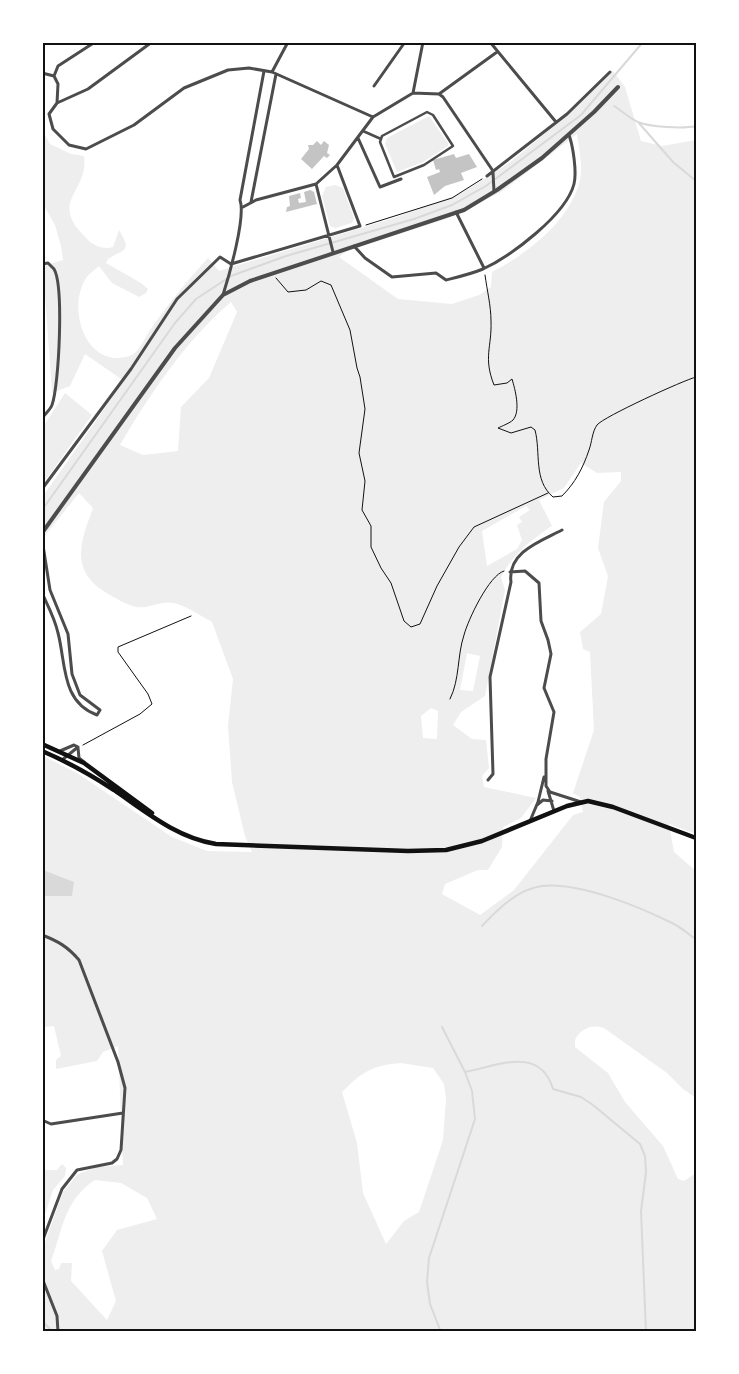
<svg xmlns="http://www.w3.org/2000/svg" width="739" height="1374" font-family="'Varela Round',sans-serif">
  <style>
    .green { fill: #eee; fill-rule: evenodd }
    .water { fill: #d9d9d9 }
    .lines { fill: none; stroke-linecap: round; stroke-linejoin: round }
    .stream { stroke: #d9d9d9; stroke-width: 2 }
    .building { fill: #c4c4c4 }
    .path { stroke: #111; stroke-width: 1 }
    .pedestrian { stroke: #4c4c4c; stroke-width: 2.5 }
    .minor { stroke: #4c4c4c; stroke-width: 3 }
    .tertiary { stroke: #4c4c4c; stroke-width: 4 }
    .secondary { stroke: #111; stroke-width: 4.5 }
    .neatline { fill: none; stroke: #111; stroke-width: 2 }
  </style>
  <rect width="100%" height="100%" fill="#fff"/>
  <!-- green -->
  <path class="green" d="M613,71L625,87L641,141L662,146L696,140V773L694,785L696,787V834L669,824L674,852L696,871V1098L683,1089L667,1073L604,1028C592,1024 581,1028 575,1040V1047L608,1073L625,1102L663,1146L678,1179L684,1181L696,1173V1331H43V1248L63,1192L78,1174L97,1167L123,1165L118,1046L103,1052L97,1061L56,1069V1060L61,1056L54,1026L43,1027V756L77,773L172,837L207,851L252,852L245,836L232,782L228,726L233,679L212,622C201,616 187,606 174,603C162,600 148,609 136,607C125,604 115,598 105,592C69,569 81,541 93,508L79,493L43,538V496L124,381L85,354L70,386L52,393L43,266L63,260L61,246L55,225L43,204V132L50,144L71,154L84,156C89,194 46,200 88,240C94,246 105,250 113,247L119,230C133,253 123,249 108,259L106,263L141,283L148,289L146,293L139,297L112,283L99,266C95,270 88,274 85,280C66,313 89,372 132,355C139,352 146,336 150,330C168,304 187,281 208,258L219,271L394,218L462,193L509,163L579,105ZM577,134C579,148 583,166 580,180C571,220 526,255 492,272L491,287L479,295L452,304L398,299L339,257L347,251L446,219L501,192ZM231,302L237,312L209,378L181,407L178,451L143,455L120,445C150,394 186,340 231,302ZM581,463L597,473L621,472V481L604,502L598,548L608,576L601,614L580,632L583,649L590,652L594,730L573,793L580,797L583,812L573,815L514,890L480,915L442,894L445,884L478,870H488L502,847L503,827L521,818L536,798L484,787L482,776L489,768L486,740L472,739L453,725L461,712L485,696L505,590L501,577C513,554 531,540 552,526L539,500L564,488ZM526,506L530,510L519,517L522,522L517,525L522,540L517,549L487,566L482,531ZM467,653L480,656L473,691L460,690ZM431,708L438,711L437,739L423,738L421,716ZM401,1063L433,1068L444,1084L446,1098L443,1140L419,1212L404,1221L386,1244L363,1193L357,1143L342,1092C362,1072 373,1065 401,1063ZM95,1180L121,1183L147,1198L157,1219L117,1230L102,1251L116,1301L107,1320L71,1281L72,1263H61L59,1269L55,1270L51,1261C63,1229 64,1200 95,1180Z
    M429,116L448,143V146L423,162L397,172L385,144L387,138Z
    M335,185L343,188L354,218L352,223L335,228L330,226L322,196L326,187Z
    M65,393L92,415L43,484V427Z
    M62,1164L66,1168L65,1176L53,1190L43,1221V1170H57Z"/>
  <!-- water -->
  <path class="water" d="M43,870L74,882L72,896H43Z"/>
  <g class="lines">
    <!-- stream -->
    <path class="stream" d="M614,106C622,111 629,118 638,122C650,127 683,129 696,126
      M638,122L673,162L696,181
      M42,510L175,323L196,299L231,276L286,256L414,219L452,205L486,186L581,115L643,42
      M482,926C498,909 518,889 542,886C580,882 640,907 674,924C682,928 689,935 696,939
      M465,1072C497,1066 540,1045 553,1089L581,1097L593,1105L640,1144L645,1156L646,1172L641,1211L646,1332
      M42,1321L52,1331
      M441,1332L430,1304L427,1282L429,1258L475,1119L472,1091L465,1072L442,1027"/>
  </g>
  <!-- building -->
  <path class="building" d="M317,141L321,145L324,141L329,145L327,153L330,155L327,158L324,156L312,169L301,159L309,149L308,145H313Z
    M454,154L456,158L469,154L477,167L461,173L464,180L445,186L434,195L427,177L440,172L439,169L436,170L433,160Z
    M310,190L314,192L317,204L286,212L287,207L290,206L289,196L300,193L301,198L298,199L299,203L306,202L304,192Z"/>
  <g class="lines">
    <!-- path -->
    <path class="path" d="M366,225L452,198L482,179
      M485,275C487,290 491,306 491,321C492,347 483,357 494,385L507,383L512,379C515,389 521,411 513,420C510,423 502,426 498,428L511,433L531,427L535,430C541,453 533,480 553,497L562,496C575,483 583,468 589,450C592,442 592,432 597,425C603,417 684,380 696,377
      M276,278L288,292L306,290L321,281L331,285L350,330L357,368L360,377L365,409L359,453L365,481L362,510L371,526V547L381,568L391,583L404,621L411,627L420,624L437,586L459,547L474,527L548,493
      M450,699C460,679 457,656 464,635C468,620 489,575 504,571
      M83,745L140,714L152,704L148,694L118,652V647L191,616"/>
    <!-- pedestrian -->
    <path class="pedestrian" d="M427,112L433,115L453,146L424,165L394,177L380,142L382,136Z
      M363,131L381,139"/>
    <!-- minor -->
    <path class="minor" d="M152,42L88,89L57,103L49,114L53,129L69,145L86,149L134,125L184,88L228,70L249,68L272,72L373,117
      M490,42L556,122
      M272,72L288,42
      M42,73L54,76
      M374,86L405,42
      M413,93L439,94
      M439,94L443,97L493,171
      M439,94L497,52
      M57,103L58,84L54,76L58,66L95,42
      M358,138L380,187L401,179
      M337,165L373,117L413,93L423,42
      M493,172L494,192
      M487,176L567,114L610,72
      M316,184L333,252
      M251,202L276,74
      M456,212L484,268
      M354,246L365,258L392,277L436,273L446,280C458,277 471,274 483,269C511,256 566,215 574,184C577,172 573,146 569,135
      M42,264L48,263C50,265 52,267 54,269C64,286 59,386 52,405C50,410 45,414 42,418
      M223,295C229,276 246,217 240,200L264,71
      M42,489L131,369L177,299L220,257L231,264L360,226L337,165L316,184L256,200L243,207
      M42,539L50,590L68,634L72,674L80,695L100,710L97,715C61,702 66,663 58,633C55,619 48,606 42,593
      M510,572L525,571L539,583L541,621L548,640L551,654L544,688L554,712L546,759V786L550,792L581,802
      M78,748L79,758L84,762
      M60,751L74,745L78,747
      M62,760L78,747
      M488,780L493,774L490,677L511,582C507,552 541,541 562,530
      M548,791L554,811
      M537,805L543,800L552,801
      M530,821L538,802L544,777
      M42,935C58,941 68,947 79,960L118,1062L125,1088L121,1150L117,1159L112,1163L77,1170L62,1189L42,1242
      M42,1120L51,1124L123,1113
      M42,1278L57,1316L58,1332
      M693,1332L696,1330"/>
    <!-- tertiary -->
    <path class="tertiary" d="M42,533L175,348L223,295L250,281L464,210L497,190L542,158L594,112L618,87"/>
    <!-- secondary -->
    <path class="secondary" d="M42,744L84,763L152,813
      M42,751C68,762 91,775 114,790C146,812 177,838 216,844L408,851L446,850L482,841L567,806L588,801L613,807L696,838"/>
  </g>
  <!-- border -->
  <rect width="739" height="1374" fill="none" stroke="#ffffff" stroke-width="88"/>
  <rect x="44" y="44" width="651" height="1286" class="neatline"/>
</svg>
